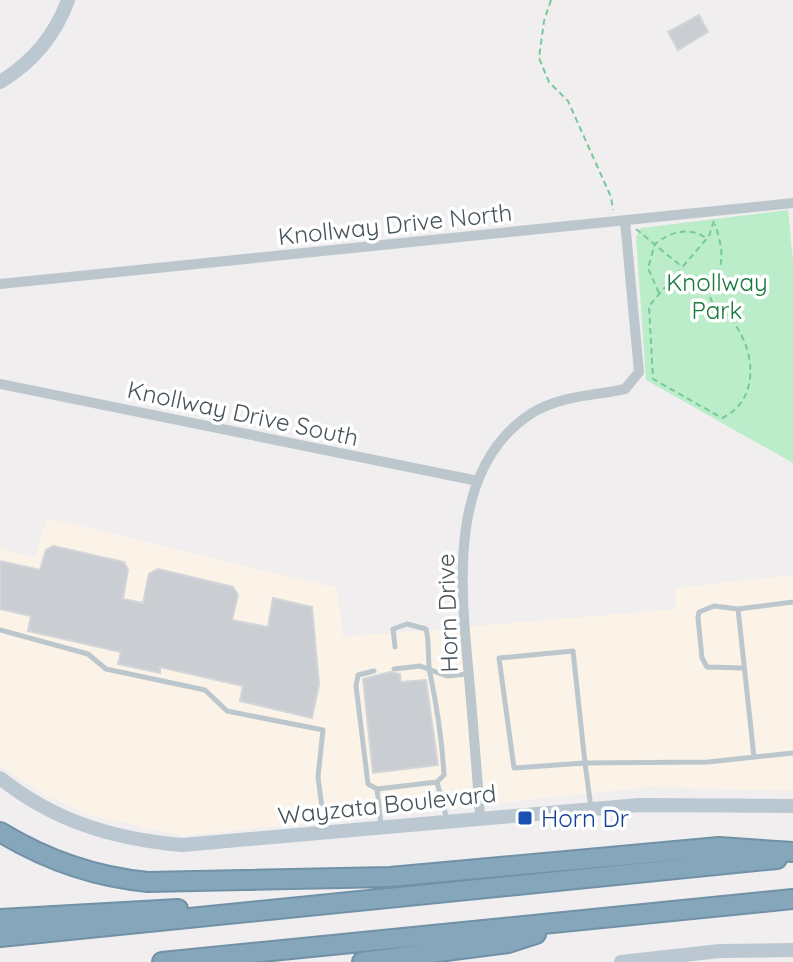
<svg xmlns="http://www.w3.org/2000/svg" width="793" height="962" font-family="Quicksand,sans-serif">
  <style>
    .commercial { fill: #fbf3e7 }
    .green { fill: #bcedca }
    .building { fill: #caced2; stroke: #d2d5d9; stroke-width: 2 }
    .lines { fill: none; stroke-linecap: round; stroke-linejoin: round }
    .highway-casing { stroke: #7191a7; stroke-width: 22 }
    .path { stroke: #75ca97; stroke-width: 2; stroke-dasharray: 6 4; stroke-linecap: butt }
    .lane { stroke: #bcc7cd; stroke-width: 5 }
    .street { stroke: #bcc7cd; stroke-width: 10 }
    .secondary { stroke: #bbc8d1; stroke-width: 14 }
    .highway { stroke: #86a6bc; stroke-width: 18 }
    .transit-dot { fill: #1a4fb4; stroke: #fff; stroke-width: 3 }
    .labels { text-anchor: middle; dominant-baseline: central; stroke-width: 7; stroke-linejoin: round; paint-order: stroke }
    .street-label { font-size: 24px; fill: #46535a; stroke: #fff }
    .park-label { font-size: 24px; fill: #197a3e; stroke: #fff }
    .transit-label { font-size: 24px; fill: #164399; stroke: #fff; text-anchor: start }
  </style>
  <rect width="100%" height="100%" fill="#f0eeee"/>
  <!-- commercial -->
  <path class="commercial" d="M47,518L337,588L343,637L676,609L675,588L793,575V791L651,787L183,836L89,815L43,794L0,766V548L35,558Z"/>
  <!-- green -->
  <path class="green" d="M788,210L793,260V463L646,380L636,237L641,228Z"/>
  <!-- building -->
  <path class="building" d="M699,15L708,32L678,50L668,32Z
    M53,546L124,562L128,570L123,599L143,603L149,574L158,569L233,587L238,595L232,620L268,627L273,598L312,607L319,684L312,718L240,701L243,686L160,667V673L118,664L121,652L28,631L31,616L0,609V561L40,570L46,550Z
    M390,672L400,674L401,682L426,680L438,765L373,773L363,679Z"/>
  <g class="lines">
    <!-- highway casing -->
    <g class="highway-casing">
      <path id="highway" d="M0,832C46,860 94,877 148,882L390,877L719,847L793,852
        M0,919L178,909
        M0,937L777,859
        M162,962L793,899
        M362,962L508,943L536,934"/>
    </g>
    <!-- path -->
    <path class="path" d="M551,0L544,21L539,58L549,82L568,101L611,197L613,210
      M714,221L709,236L649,306L653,379L722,418C761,400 756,348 730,318C723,310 711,307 710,295C709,286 718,276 720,267C724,253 719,237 715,224
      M636,229L681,266
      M659,293L648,268L655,244C670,232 689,226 706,238"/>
    <!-- lane -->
    <path class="lane" d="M738,609L714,606L699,612L698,618L702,658L707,667L743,668
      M0,630L88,654L106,669L205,690L227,711L323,730L318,777L325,830
      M395,647L393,629L407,624L426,629C430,644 427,658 430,673C437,707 442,739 444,775L437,782
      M573,651L585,763L514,768L499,658Z
      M394,669L420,666L447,676L467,674
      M374,671L358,675L356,686L368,784L377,789
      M754,757L738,609L793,602
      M591,808L585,763L708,762L793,753
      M381,825L377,789L437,782L447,820"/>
    <!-- street -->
    <path class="street" d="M0,284L793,203
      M0,384L478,481
      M480,817C477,770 473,724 469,677C461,591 446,468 532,413C562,395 593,396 625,389L639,372L625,221"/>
    <!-- secondary -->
    <path class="secondary" d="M0,82C33,62 55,36 68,0
      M0,778C54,821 113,839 182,845L639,805L793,806
      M621,962L720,951L793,950"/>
    <!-- highway -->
    <use href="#highway" class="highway"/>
  </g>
  <!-- markers -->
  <rect class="transit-dot" x="517" y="810" width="16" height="16" rx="4"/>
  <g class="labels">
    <!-- street labels -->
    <g class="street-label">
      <text transform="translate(395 224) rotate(-6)">Knollway Drive North</text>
      <text transform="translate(243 413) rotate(12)">Knollway Drive South</text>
      <text transform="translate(447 613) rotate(-92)">Horn Drive</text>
      <text transform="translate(387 804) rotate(-6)">Wayzata Boulevard</text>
    </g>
    <!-- park labels -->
    <g class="park-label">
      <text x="717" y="282">Knollway<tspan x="717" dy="28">Park</tspan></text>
    </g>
    <!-- transit labels -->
    <g class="transit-label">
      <text x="541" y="818">Horn Dr</text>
    </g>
  </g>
</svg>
